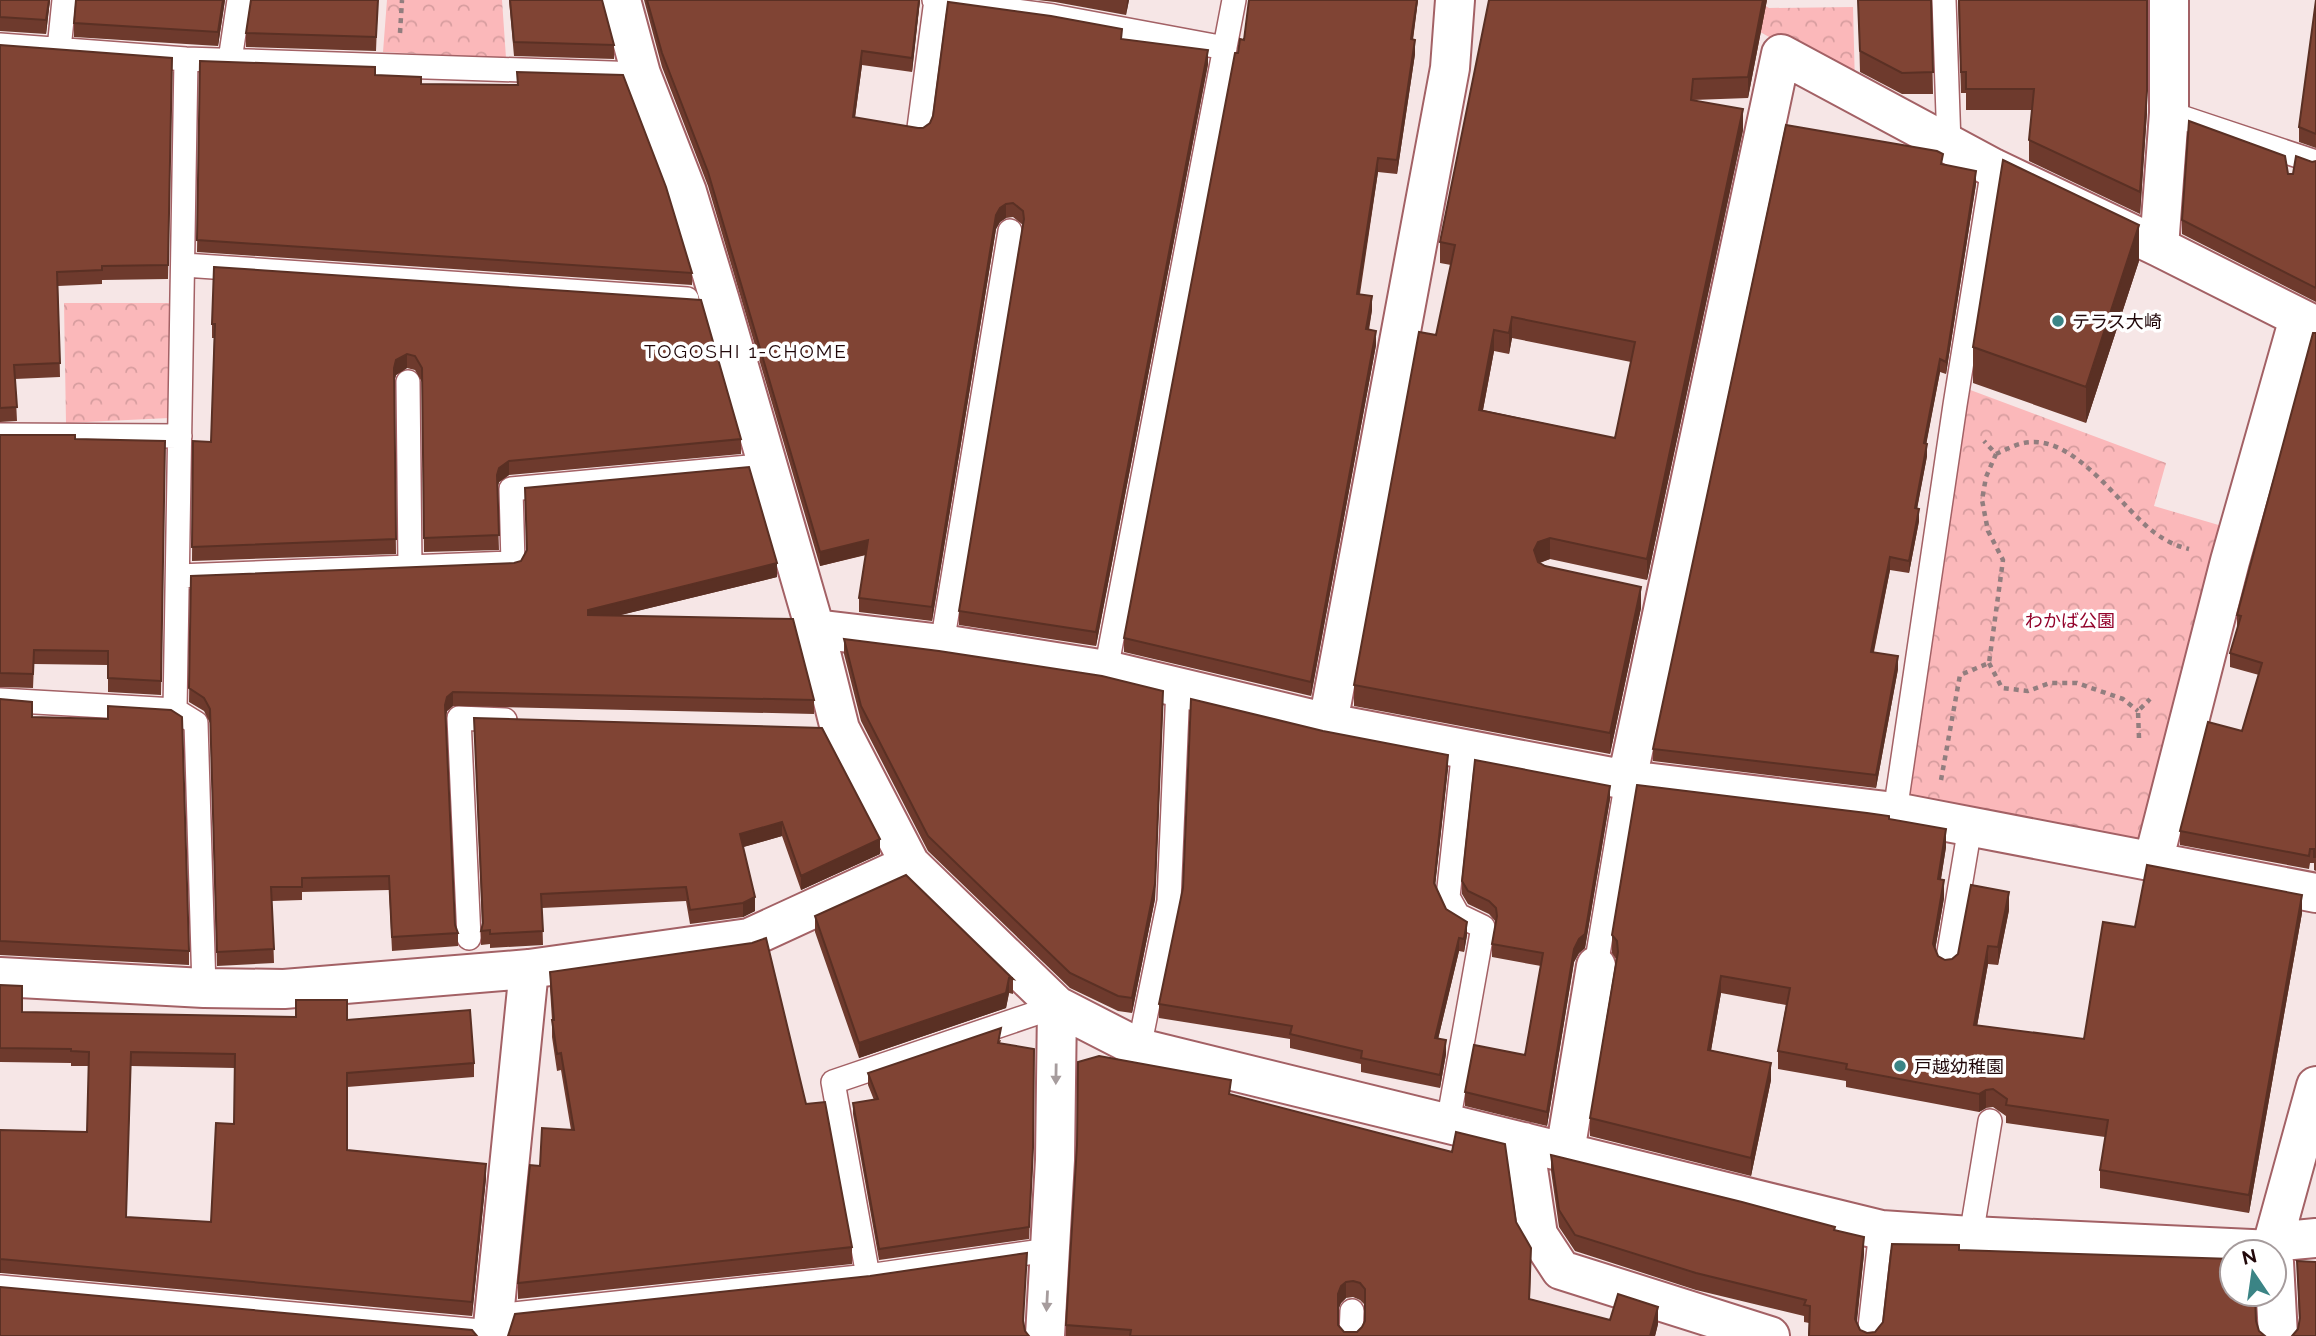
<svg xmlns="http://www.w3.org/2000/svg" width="2316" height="1336" font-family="Raleway,'Noto Sans JP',sans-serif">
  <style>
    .park { fill: url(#park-crowns) }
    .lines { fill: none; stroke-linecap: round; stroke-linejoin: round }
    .service-casing { stroke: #a36165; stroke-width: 26 }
    .minor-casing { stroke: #a36165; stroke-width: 42 }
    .path { stroke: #927e7f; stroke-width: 4.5; stroke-dasharray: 5 5; stroke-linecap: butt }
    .service { stroke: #fff; stroke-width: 23 }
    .minor { stroke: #fff; stroke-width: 38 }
    .wall { fill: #6e3a2d; fill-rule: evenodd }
    .shaded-wall { fill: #5a3024 }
    .building { fill: #804434; stroke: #5a3024; stroke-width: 2; fill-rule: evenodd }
    .oneway { fill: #a69c9d }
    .poi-dot { fill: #3b8485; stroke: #fff; stroke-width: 2.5 }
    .labels { text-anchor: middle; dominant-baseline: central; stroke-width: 7; stroke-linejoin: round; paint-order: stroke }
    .poi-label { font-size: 18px; fill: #21080a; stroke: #fff; text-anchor: start }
    .park-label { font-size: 18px; fill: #93032b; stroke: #fff }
    .neighbourhood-label { font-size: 19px; letter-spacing: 2px; fill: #21080a; stroke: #fff }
  </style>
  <defs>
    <pattern id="park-crowns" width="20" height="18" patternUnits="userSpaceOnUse" patternTransform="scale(1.75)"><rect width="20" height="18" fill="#fbb8ba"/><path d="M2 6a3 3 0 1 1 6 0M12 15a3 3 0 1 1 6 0" fill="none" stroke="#d79d9f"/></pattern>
  </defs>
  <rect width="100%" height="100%" fill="#f6e6e6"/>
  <!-- park -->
  <path class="park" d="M387,0H502L506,58L383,52Z
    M1704,0H1755L1769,8L1853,7L1855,86Z
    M64,303H170L169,418L66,423Z
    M1965,388L2166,463L2154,506L2239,531L2153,862L1895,812Z"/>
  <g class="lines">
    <!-- service casing -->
    <g class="service-casing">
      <path id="service" d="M934,0L1053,16L1225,48
        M1944,0L1949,144
        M0,45L186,59L641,74
        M59,49L64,0
        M230,60L239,0
        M2169,113L2316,162
        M919,128L936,0
        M184,265L687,299
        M408,382L410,567
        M0,435L180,436
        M178,576L513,563L511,489L769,465
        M942,644L1010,231
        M1106,670L1234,0
        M0,700L175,710L196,723L204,988
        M175,710L186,59
        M1895,812L1955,405L1993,168
        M469,938L459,718L505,720
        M1947,964L1970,827
        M1596,966L1627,780
        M1139,1048L1169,901L1178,687
        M1448,1123L1483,927L1458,915L1448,897L1464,748
        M1971,1236L1990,1121
        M868,1276L833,1082L1057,1006
        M0,1287L492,1332
        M494,1316L868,1276L1049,1250
        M1351,1336L1352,1311
        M1869,1336L1881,1230"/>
    </g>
    <!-- minor casing -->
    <g class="minor-casing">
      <path id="minor" d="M621,0L641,74L687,192L720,301L815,629L840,729L910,864L1057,1006L1139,1048L1881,1230L1971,1236L2273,1250
        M2159,247L2169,113V0
        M815,629L942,644L1106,670L1328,723L1627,780L1895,812L2316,893
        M1328,723L1450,68L1455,0
        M1627,780L1781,54L1993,168L2159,247L2316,326
        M2153,862L2230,561L2299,318
        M0,977L204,988L284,989L529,969L749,938L910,864
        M1524,1142L1538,1235L1561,1270L1770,1336
        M1565,1152L1596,966
        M2273,1242L2316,1238
        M2273,1252V1242L2316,1086
        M2274,1262L2278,1336
        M492,1336L529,969
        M1045,1336L1055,1160L1057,1006"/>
    </g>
    <!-- path -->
    <path class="path" d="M400,33L402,0
      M1996,454C2007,449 2020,442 2032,442C2079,440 2122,509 2155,533C2166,541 2176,546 2189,549
      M1989,663L2002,688L2028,691L2050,683H2077L2123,699L2138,711
      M2139,738L2138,711L2150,699
      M1941,780L1960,675L1989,663L2003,560L1988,531L1982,500L1986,477L1996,454L1984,441"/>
    <!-- service -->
    <use href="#service" class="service"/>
    <!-- minor -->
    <use href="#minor" class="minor"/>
  </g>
  <!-- wall -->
  <path class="wall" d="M0,0H50L46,34L0,31Z
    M225,0L218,46L74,37V23Z
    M378,0L376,51L246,47V33Z
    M509,0H602L614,45V59L514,56Z
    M644,0H920L912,72L862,65L855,118L918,128H923L1122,39L1208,64L1096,646L959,625V611L1023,225L1013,217L1006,218L1000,222L996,229L932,621L859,612V598L866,555L820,566L708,186L662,67Z
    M1037,0H1129L1126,15L1055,2Z
    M1249,0H1418L1413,40L1415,54L1397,174L1378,172L1360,294L1372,310L1369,330L1376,345L1311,696L1124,652V638L1238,53L1244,40Z
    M1767,0L1748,98L1693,100L1743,130L1647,580L1550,559L1540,563L1641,608L1610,754L1354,706V685L1436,335L1451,265L1440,263V242ZM1512,338L1631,362L1615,438L1483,410L1494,351L1509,354Z
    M1858,0H1931L1933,94H1902L1860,72Z
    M1958,0H2147V112L2140,214L2029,161V140L2032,110H1966V93H1961Z
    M2316,0V148L2299,142V127Z
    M0,45L172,58L168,279L102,280V284L58,286L60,377L15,379L17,421L0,422Z
    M200,61L375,75L421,84L517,85V72L692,273V285L197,252Z
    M2316,161V302L2182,234V220L2288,174H2293L2312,162Z
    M1943,164L1976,184L1946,374L1940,372L1926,444L1927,456L1917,508L1919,521L1909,573L1890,570L1874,652L1898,669L1876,788L1653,761V749Z
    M2139,261L2086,423L1973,383V347Z
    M214,267L741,439V454L509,475L499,482L497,488L499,550L424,552L422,382L415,370L407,368L396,375L394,382L396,554L192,561L193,441L211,442L214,338H212V324Z
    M2316,333V871L2314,870V863H2310L2309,869L2180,845V831L2242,731L2259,675L2230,667V653L2237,629V615Z
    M0,435L75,439L165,441L161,695L108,692V665L34,664L33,688L0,687Z
    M191,576L777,577L620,615L814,700V714L453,706L447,711L446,717L455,925L458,933V946L392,951L389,890L302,892V900L272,901L274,963L217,966L210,723L204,711L189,702Z
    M844,639L1163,706L1155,899L1132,1013L1118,1011L1070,988L928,851L861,721L844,654Z
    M0,699L32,717L189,951V965L0,955Z
    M474,718L880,854L801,890L782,836L743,847L755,911L743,917L690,924L686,901L542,908L543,945L490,948V944L481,945V931L482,925Z
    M1448,768L1435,885L1446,909L1467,935L1464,952L1459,951L1438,1039L1446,1054L1440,1088L1361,1072V1064L1290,1048V1039L1159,1018V1004Z
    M1610,799L1585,948L1579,953L1574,962L1547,1126L1465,1106V1092L1525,1055L1541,966L1492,957V944L1496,922L1489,914L1468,904L1462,894V881Z
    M1889,820L1946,847L1941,879L1944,898L1935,950L1938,956L1945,960L1952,959L2009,910L1998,965L1988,964L1977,1026L2084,1039L2135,927L2302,913L2249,1213L2100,1188V1170L2105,1137L2006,1123V1116L1993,1107L1986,1108L1979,1112L1846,1087V1081L1778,1069V1051L1786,1005L1721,993L1711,1050L1771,1080L1751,1176L1590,1136V1118L1616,959L1612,953V935Z
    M815,916L1013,979V994L1009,993L1006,1008L859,1058L815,932Z
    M550,972L806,1104L852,1247V1264L518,1299V1283L540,1166L571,1130L561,1070L557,1071L552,1037V1020L550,988Z
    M0,985L22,1012L347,1020L474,1063V1077L347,1087V1150L486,1178L472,1316L1,1273L0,1130L87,1132L89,1066H71V1063L0,1062ZM131,1066L235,1068L234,1124L211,1222L126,1217Z
    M1001,1040L1000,1043L1033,1159L1029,1239L879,1260L853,1114V1103L874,1100L868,1085V1073Z
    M1231,1095L1516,1222L1531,1264L1530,1299L1610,1320L1658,1324L1655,1336H1066V1325ZM1353,1297L1360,1300L1365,1305V1321L1362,1327L1357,1332H1344L1338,1325V1310L1341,1303L1346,1298Z
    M1551,1155L1835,1230L1864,1254L1857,1322L1860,1330L1867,1333L1875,1332L1959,1250L2256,1321L2259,1331L1808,1336L1809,1323L1804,1322V1316L1696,1290L1575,1251L1559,1227L1551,1171Z
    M2297,1261L2316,1262L2298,1329L2299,1322Z"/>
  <!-- shaded-wall -->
  <path class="shaded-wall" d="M49,0H50L46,34V20Z
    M223,0H225L218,46V32Z
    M919,0H920L912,72V58Z
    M1127,0H1129L1126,15Z
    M1417,0H1418L1411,53V39Z
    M1763,0H1767L1748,98V77Z
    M1415,40V54L1397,174V160Z
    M1208,50V64L1096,646V632Z
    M862,51V65L853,131V117Z
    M2147,91V112L2140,214V192Z
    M1743,109V130L1647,580V559Z
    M1378,158V172L1357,308V294Z
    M1976,171V184L1946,374V362Z
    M1006,204V218L1000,222L996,229L932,621V607L996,215L1000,208Z
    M2139,225V261L2086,423V387Z
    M1372,296V310L1366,343V329Z
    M1512,317V338L1509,354V333Z
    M1494,330V351L1479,431V410Z
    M1376,331V345L1311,696V682Z
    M407,354V368L396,375L394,382V368L396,360Z
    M1940,359V372L1924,456V443Z
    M1927,444V456L1915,520V508Z
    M509,461V475L499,482L497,489V475L499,468Z
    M1919,509V521L1909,573V561Z
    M1550,538V559L1538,563L1534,550L1538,542Z
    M868,540V554L820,566V552Z
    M1890,557V570L1871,664V652Z
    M777,563V577L588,623V610Z
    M1641,587V608L1610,754V733Z
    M1898,656V669L1876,788V775Z
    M1163,691L1155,899L1132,1013V998Z
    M453,692V706L447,711L445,719V705L447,697Z
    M1448,755V768L1434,896V883Z
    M1610,786V799L1585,948L1579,953L1574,962L1547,1126V1112L1574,949L1579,939Z
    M782,822V836L740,848V834Z
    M1946,829V847L1938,897V879Z
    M880,839V854L801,890V876Z
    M1944,880V898L1933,962V944Z
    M2009,892V910L1998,965V947Z
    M2302,895V913L2249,1213V1195Z
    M755,897V911L743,917V903Z
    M1467,922V935L1464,952V939Z
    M1459,938V951L1435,1052V1038Z
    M1988,946V964L1974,1043V1025Z
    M1721,976V993L1708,1068V1050Z
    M1009,978V993L1006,1008L859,1058V1043Z
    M1446,1040V1054L1440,1088V1075Z
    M1771,1063V1080L1751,1176V1158Z
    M1986,1090V1108L1979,1112V1094Z
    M486,1164V1178L472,1316V1302Z
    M1864,1237V1254L1855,1335V1319Z
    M0,1259H1V1273H0Z
    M1346,1282V1298L1341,1303L1338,1310V1294L1341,1286Z
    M1658,1307V1324L1655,1336H1650Z"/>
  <!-- building -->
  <path class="building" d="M0,0H49L46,20L0,17Z
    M76,0H223L218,32L74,23Z
    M251,0H378L376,37L246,33Z
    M510,0H602L614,45L514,42Z
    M647,0H919L912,58L862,51L853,117L918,128H923L930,123L933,116L948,2L1051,16L1122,29L1121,39L1208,50L1096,632L959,611L1024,219L1023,211L1013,203L1006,204L1000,208L996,215L932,607L859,598L868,540L820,552L708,172L662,53Z
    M1249,0H1417L1411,39L1415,40L1397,160L1378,158L1357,294L1372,296L1366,329L1376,331L1311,682L1124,638L1235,53H1238L1240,39L1244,40Z
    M1489,0H1763L1748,77L1693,79L1691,100L1743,109L1647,559L1550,538L1538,542L1534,550L1538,562L1545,566L1641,587L1610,733L1354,685L1419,332L1436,335L1455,245L1440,242ZM1512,317L1635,342L1615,438L1479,410L1494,330L1509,333Z
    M1858,0H1931L1933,72L1902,73L1860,51Z
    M1959,0H2147V91L2140,192L2029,140L2034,89H1966V72H1961Z
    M2316,0V134L2299,127Z
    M0,45L172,58L168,265L102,266V270L57,272L60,363L14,365L17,407L0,408Z
    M200,61L375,67V75L421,77V84L518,85L517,72L623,75L666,187L692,273L197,240Z
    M2189,121L2285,156L2288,174H2293L2296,156L2312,162L2316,161V288L2182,220Z
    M1786,125L1937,151L1943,154L1941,164L1976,171L1946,362L1940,359L1924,443L1927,444L1915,508L1919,509L1909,561L1890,557L1871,652L1898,656L1876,775L1653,749Z
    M2003,160L2139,225L2086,387L1973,347Z
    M214,267L701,300L741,439L509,461L499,468L497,475L499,535L424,538L422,368L415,356L407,354L396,360L394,368L396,539L192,547L193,441L211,442L215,324H212Z
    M2313,333H2316V857H2314V849H2310L2309,856L2180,831L2208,722L2242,731L2262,663L2230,653L2241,616L2237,615Z
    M0,435H75V439L165,441L161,681L108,678V651L34,650L33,674L0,673Z
    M749,467L777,563L588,610V615L793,619L814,700L453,692L447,697L445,705L455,925L458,933L392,937L389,876L302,878V887H271L274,949L217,952L210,709L204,698L189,688L191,576L514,563L521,561L527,550L525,488Z
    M844,639L939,651L1102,676L1163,691L1155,884L1132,998L1118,996L1070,973L928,836L861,706Z
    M0,699L32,702V717L108,719V706L171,710L182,717L189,951L0,941Z
    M1191,699L1323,731L1448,755L1434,883L1446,909L1467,922L1464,939L1459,938L1435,1038L1446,1040L1440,1075L1361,1058L1362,1051L1290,1034L1292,1026L1159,1004L1183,888Z
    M474,718L822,728L880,839L801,876L782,822L740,834L755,897L743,903L690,910L686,887L541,894L543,931L490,934V930L481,931L483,923Z
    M1475,760L1610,786L1585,934L1579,939L1574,949L1547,1112L1465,1092L1474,1045L1525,1055L1543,953L1492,944L1497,916L1496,908L1489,901L1468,891L1462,881Z
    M1637,785L1867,813L1889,816V819L1946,829L1938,879L1944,880L1933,944L1938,956L1945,960L1952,959L1958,954L1971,885L2009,892L1998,947L1988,946L1974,1025L2084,1039L2103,922L2135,927L2147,865L2302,895L2249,1195L2100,1170L2108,1120L2006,1105L2007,1099L1993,1089L1986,1090L1979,1094L1846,1069L1847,1064L1778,1051L1790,988L1721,976L1708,1050L1771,1063L1751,1158L1590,1118L1618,952L1617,941L1612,935Z
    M906,875L1013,979L1009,978L1006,993L859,1043L815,916Z
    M766,938L806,1104L825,1102L852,1247L518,1283L530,1165L540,1166L542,1128L574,1130L561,1053L557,1054L552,1020H554L550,972L752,943Z
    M0,985L22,986V1012L296,1017V1000H347V1020L470,1010L474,1063L347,1073V1150L486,1164L472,1302L0,1259V1130L87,1132L89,1052L71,1051V1049L0,1048ZM131,1052L235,1054L234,1124L216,1123L211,1222L126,1217Z
    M1001,1028L998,1043L1034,1049L1033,1148L1029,1227L879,1249L853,1103L878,1099L868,1073Z
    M1099,1056L1231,1080L1229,1094L1452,1152L1456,1132L1505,1144L1516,1222L1531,1248L1529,1299L1610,1320L1618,1294L1658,1307L1650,1336H1130L1131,1330L1066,1325L1077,1145L1078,1062ZM1353,1281L1360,1283L1365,1289V1321L1362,1327L1357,1332H1344L1338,1325V1294L1341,1286L1346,1282Z
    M1551,1155L1742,1202L1835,1227L1834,1230L1864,1237L1855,1319L1860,1330L1867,1333L1875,1332L1883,1322L1892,1244L1959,1245V1250L2232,1259V1294H2255L2256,1321L2259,1331L2265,1336H1809L1810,1306L1804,1305L1806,1300L1696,1273L1575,1235L1559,1210Z
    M1027,1253L1023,1321L1025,1331L1029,1336H508L515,1314L870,1276Z
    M2297,1261L2316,1262V1336H2292L2298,1329L2300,1318Z
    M0,1287L472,1330L477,1336H0Z"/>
  <!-- one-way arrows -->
  <defs><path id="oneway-solid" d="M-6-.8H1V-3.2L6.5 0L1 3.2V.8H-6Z" transform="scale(1.75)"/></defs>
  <g class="oneway">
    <use href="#oneway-solid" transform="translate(1056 1074) rotate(91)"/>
    <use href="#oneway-solid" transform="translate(1047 1301) rotate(93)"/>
  </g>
  <!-- markers -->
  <g class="poi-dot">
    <circle cx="2058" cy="321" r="7"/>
    <circle cx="1900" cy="1066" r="7"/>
  </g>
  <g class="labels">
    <!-- poi labels -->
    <g class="poi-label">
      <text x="2072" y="321">テラス大崎</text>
      <text x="1914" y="1066">戸越幼稚園</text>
    </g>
    <!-- park labels -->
    <g class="park-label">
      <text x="2070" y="620">わかば公園</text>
    </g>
    <!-- neighbourhood labels -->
    <g class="neighbourhood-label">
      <text x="746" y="351">TOGOSHI 1-CHOME</text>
    </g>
  </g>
  <!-- north arrow -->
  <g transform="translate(2253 1273) rotate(347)"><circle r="33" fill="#ffffff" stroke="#a69c9d" stroke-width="2"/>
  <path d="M0-5L12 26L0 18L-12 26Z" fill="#3b8485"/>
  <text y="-10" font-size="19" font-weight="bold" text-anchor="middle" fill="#21080a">N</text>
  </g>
</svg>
